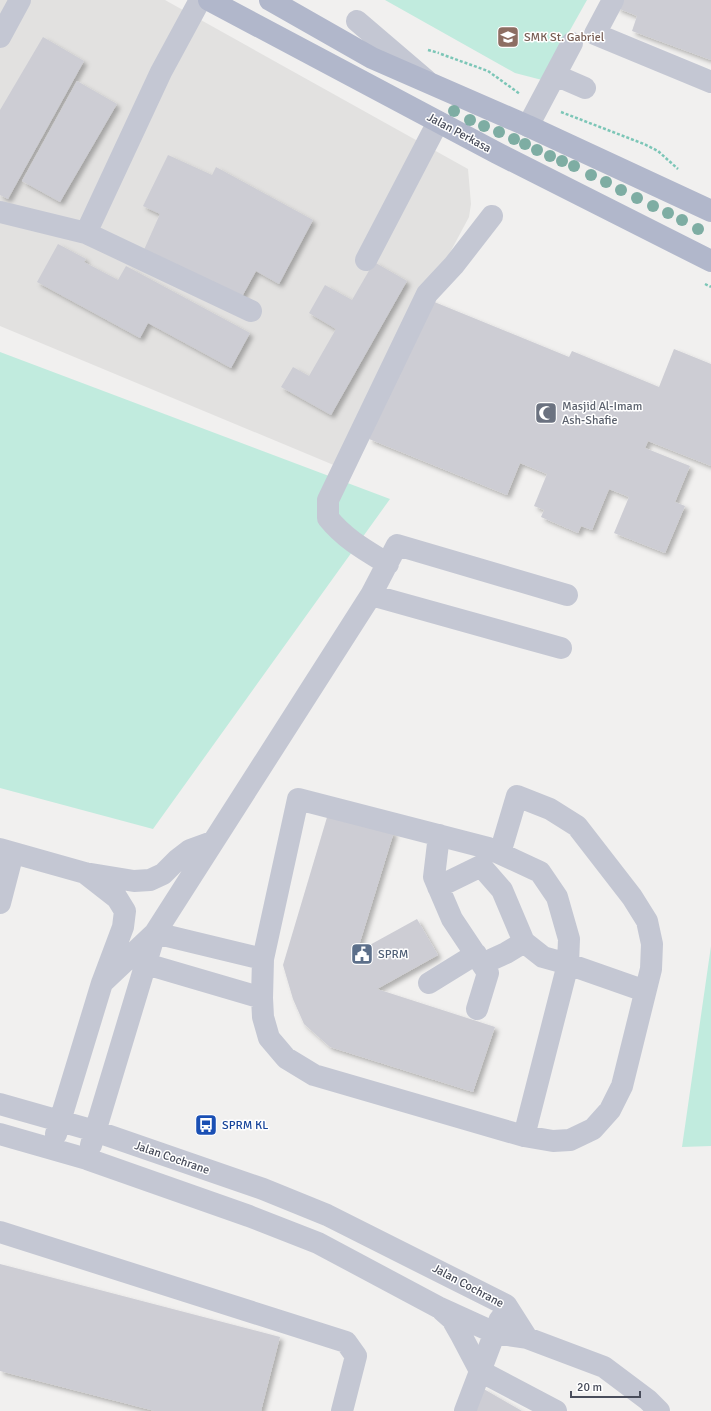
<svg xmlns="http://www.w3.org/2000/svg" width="711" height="1411" font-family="Signika,sans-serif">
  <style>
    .education { fill: #e2e1e0 }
    .green { fill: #c1ebde }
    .building { fill: #cdcdd4; filter: url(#shadow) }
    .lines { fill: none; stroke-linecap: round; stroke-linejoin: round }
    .path { stroke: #7cc6b7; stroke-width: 2.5; stroke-dasharray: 3 2; stroke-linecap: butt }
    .minor { stroke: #c4c7d3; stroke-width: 22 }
    .major { stroke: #b1b7cb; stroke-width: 22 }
    .tree { fill: #7eada3 }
    .labels { text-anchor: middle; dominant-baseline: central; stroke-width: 3; stroke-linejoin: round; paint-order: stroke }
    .education-label { font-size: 12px; fill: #785e54; stroke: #fff; text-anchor: start }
    .street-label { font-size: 12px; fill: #494d5b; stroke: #fff }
    .worship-label { font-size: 12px; fill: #5b616d; stroke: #fff; text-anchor: start }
    .service-label { font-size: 12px; fill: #4e5e75; stroke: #fff; text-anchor: start }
    .transit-label { font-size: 12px; fill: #164399; stroke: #fff; text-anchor: start }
  </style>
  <defs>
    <filter id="shadow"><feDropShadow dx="3.5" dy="3.5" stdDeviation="2" flood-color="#0004"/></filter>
  </defs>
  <rect width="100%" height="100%" fill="#f1f0ef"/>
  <!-- education -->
  <path class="education" d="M0,0H165L468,169L471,204L469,217L336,466L0,326Z"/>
  <!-- green -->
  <path class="green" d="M385,0H587L542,80L515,73Z
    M0,352L390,499L153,829L0,788Z
    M711,946V1146L682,1147Z"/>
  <!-- building -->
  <path class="building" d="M619,0H711V60L632,31L637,16L617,8Z
    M43,37L84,61L8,199L0,195V110Z
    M77,81L117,104L60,202L22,181Z
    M168,155L212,175L216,167L313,220L279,284L256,271L238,304L143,252L160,214L143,206Z
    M58,244L86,259L84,262L118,280L126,266L250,333L231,368L148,323L140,338L37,282Z
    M374,262L407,281L331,415L281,387L293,367L309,376L336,329L309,313L325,285L352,300Z
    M427,299L569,357L572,351L659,387L674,349L711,364V466L648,441L645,448L690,466L675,502L685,506L665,553L614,533L629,497L609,489L592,530L581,526L578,533L541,517L544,510L534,506L547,474L520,463L507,495L369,439Z
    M328,814L394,832L357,952L417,919L438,955L377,989L495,1027L473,1092L330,1047L304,1024L293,999L283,965Z
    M0,1264L280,1337L261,1411H155L0,1371Z
    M482,1388L522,1411H474Z"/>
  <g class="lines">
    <!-- path -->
    <path class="path" d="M428,50L439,53
      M441,54L488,71L520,94
      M561,112L644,144L658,151L678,169
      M705,284L711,287"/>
    <!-- minor -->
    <path class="minor" d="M200,0L161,72L86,233L251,311
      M613,0L595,34L711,82
      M357,21L426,80
      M0,37L20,0
      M555,75L585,88
      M528,126L572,43
      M0,212L86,233
      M366,260L438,122
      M388,564C365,550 345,539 328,518V500L427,294L454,265L492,216
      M371,595L397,545L567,595
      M298,799L488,848L540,872L557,897L569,939L568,964L524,1136L314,1075L286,1058L269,1038L263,1017L262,998L263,959Z
      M439,835L434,877L452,919L488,973L477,1009
      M0,849L85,873L134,881L150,880L163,874L177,860L190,850L212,842
      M500,853L517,796L550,809L577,826L632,897L647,921L652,944L651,969L622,1086L610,1110L593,1129L570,1140L553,1141L524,1136
      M438,887L481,866L502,890L524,942L506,953L482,964
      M0,903L13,853
      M155,933L263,959
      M524,942L543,957L568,964L645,991
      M146,964L262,998
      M102,983L155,933L371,595L561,648
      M429,983L476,954
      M0,1104L95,1131L263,1189L327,1215L506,1305L527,1338
      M0,1134L87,1159L249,1216L318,1243L438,1307L495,1333L527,1338L604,1367L648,1400L659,1411
      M56,1134L102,983L123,927L125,911L117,898L85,873
      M91,1145L155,933
      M0,1232L346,1342L356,1356L342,1411
      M443,1311L452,1319L460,1333L480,1371L556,1411
      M465,1411L500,1319"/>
    <!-- major -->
    <path class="major" d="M209,0L497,153L711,261
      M270,0L372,58L528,126L711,211"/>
  </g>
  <!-- trees -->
  <g class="tree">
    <circle cx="454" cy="111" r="6"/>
    <circle cx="470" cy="120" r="6"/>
    <circle cx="484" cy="126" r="6"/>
    <circle cx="499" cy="132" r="6"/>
    <circle cx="514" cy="139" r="6"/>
    <circle cx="525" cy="144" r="6"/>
    <circle cx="537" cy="150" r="6"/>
    <circle cx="550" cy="156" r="6"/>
    <circle cx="562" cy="161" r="6"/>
    <circle cx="574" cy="166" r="6"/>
    <circle cx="591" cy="175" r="6"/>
    <circle cx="606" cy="182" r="6"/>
    <circle cx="621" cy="190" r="6"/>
    <circle cx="637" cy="198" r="6"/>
    <circle cx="653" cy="206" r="6"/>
    <circle cx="668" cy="213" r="6"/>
    <circle cx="682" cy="220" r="6"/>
    <circle cx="698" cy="229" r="6"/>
  </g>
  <!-- icons -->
  <defs>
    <g id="school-square" transform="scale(1.15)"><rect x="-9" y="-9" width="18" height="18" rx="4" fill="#8d6e63" stroke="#fff"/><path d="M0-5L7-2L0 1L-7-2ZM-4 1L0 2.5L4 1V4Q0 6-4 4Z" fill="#fff"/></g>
    <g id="mosque-square" transform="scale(1.15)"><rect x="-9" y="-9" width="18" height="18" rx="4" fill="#6b7280" stroke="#fff"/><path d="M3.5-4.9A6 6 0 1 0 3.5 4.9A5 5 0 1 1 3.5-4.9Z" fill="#fff"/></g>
    <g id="civic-square" transform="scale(1.15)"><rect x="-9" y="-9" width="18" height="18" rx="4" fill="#5c6f8a" stroke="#fff"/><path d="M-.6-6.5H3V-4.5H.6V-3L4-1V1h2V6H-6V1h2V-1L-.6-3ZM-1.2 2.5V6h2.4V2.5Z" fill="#fff"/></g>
    <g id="bus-square" transform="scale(1.15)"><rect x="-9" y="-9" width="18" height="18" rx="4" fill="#1a4fb4" stroke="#fff"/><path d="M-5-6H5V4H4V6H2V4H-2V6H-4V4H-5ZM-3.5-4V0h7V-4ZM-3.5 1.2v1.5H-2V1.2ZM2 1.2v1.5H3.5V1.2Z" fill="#fff"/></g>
  </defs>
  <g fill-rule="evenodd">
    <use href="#school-square" x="508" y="37"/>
    <use href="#mosque-square" x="546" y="413"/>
    <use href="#civic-square" x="362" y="954"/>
    <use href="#bus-square" x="206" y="1125"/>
  </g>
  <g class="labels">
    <!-- education labels -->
    <g class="education-label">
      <text x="524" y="37">SMK St. Gabriel</text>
    </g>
    <!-- street labels -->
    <g class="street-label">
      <text transform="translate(459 133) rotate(28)">Jalan Perkasa</text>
      <text transform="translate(172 1158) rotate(19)">Jalan Cochrane</text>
      <text transform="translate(468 1286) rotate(28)">Jalan Cochrane</text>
    </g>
    <!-- worship labels -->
    <g class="worship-label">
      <text x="562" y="406">Masjid Al-Imam<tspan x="562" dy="14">Ash-Shafie</tspan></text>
    </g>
    <!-- service labels -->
    <g class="service-label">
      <text x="378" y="954">SPRM</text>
    </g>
    <!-- transit labels -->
    <g class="transit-label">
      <text x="222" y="1125">SPRM KL</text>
    </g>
  </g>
  <!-- scale -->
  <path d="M571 1391v6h69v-6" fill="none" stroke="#494d5b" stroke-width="2"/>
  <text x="577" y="1391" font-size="12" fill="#494d5b" stroke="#ffffff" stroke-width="3" paint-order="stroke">20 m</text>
</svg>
